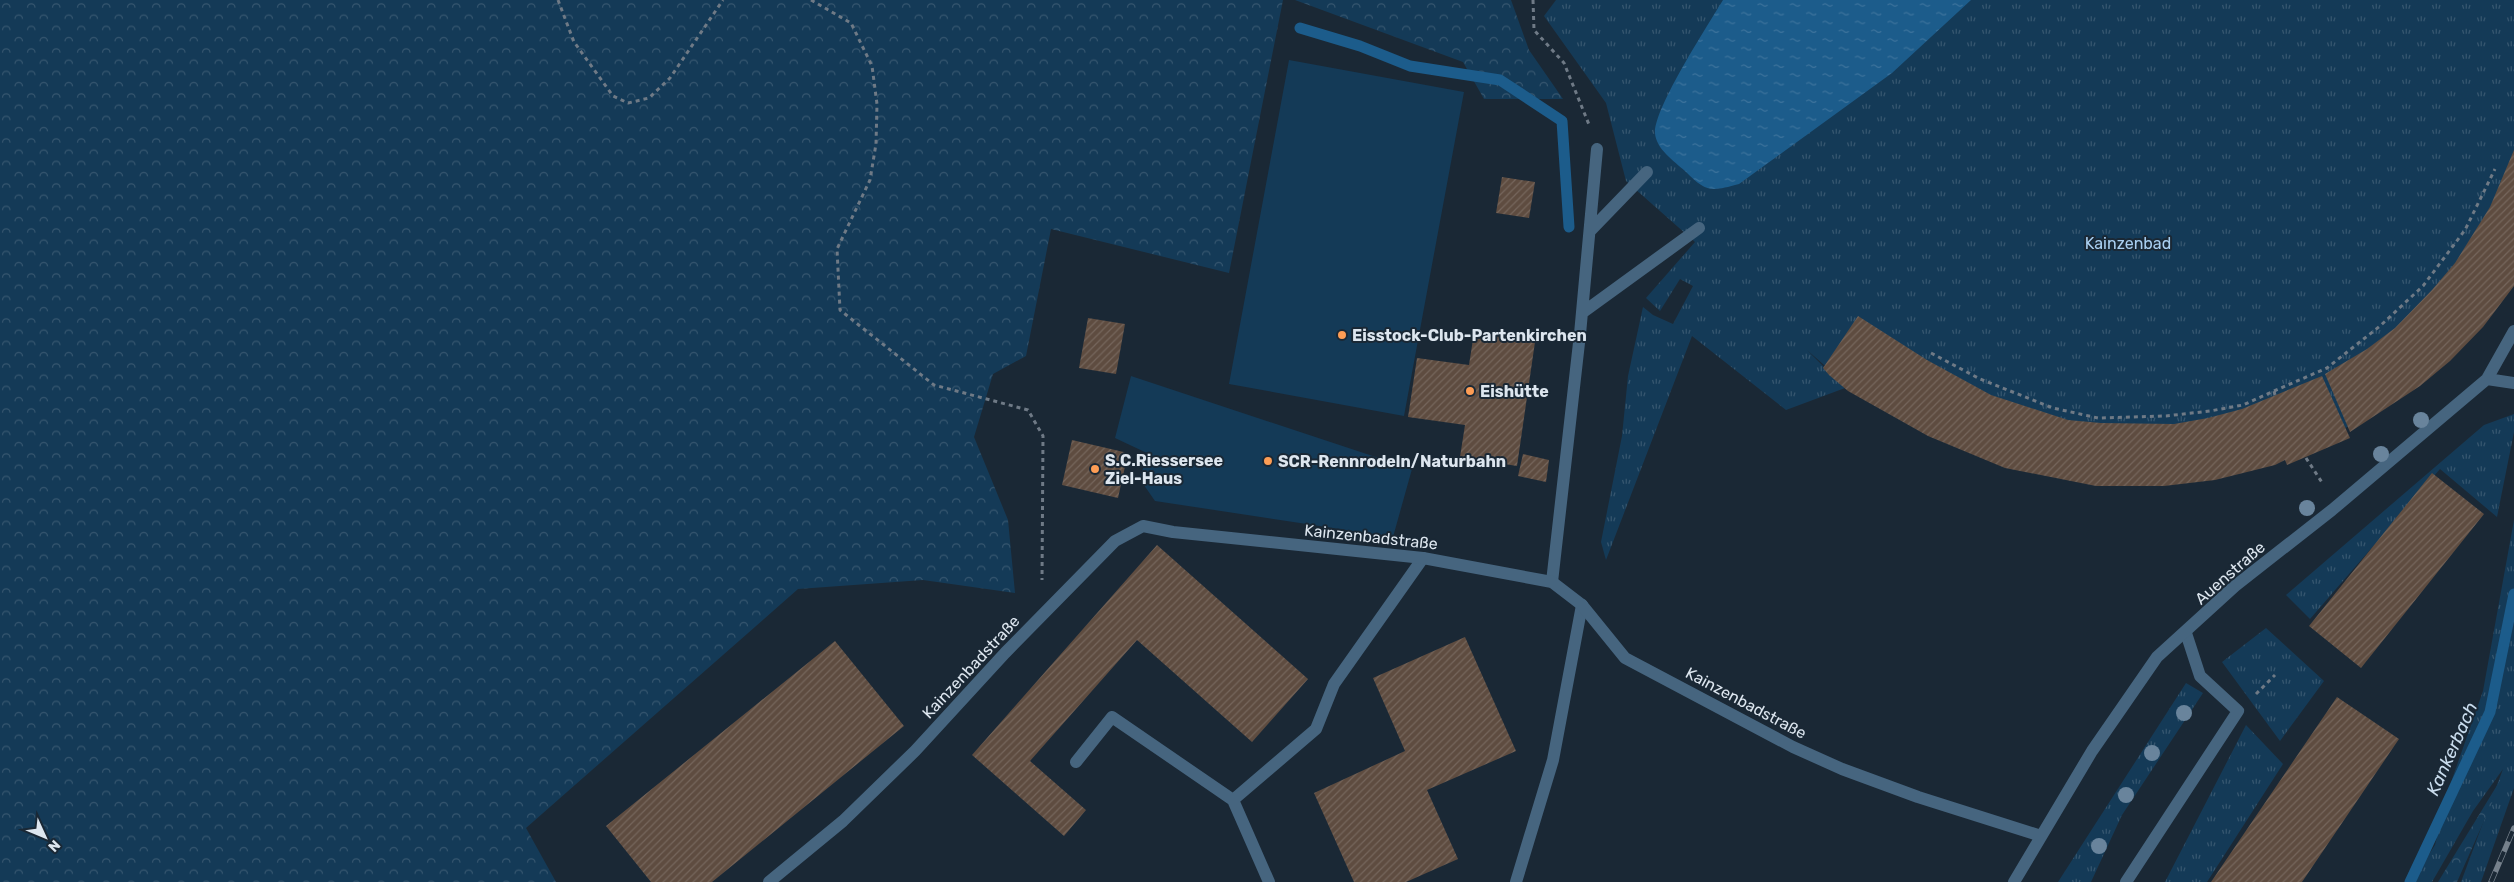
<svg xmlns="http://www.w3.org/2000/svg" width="2514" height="882" font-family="Rubik,sans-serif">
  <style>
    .grass { fill: url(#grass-tufts) }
    .forest { fill: url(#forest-crowns) }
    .pitch { fill: #143a57 }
    .water { fill: url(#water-ripples) }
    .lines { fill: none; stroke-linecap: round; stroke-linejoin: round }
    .stream { stroke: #1c5c8b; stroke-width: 11 }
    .building { fill: url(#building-hatch) }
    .path { stroke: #6f7a86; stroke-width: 3; stroke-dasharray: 4 4; stroke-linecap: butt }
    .lane { stroke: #46657f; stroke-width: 12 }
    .street { stroke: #46657f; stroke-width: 12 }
    .rail-casing { stroke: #76818c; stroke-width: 5.5 }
    .rail { stroke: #1a2835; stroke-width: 4; stroke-dasharray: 11; stroke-linecap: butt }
    .tree { fill: #69849c }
    .poi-dot { fill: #fd9d55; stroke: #1a2835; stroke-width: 2 }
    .labels { text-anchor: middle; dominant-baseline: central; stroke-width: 4; stroke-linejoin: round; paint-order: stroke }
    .park-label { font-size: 16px; fill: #a9cff1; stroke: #1a2835 }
    .poi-label { font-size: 16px; font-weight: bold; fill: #dde6ef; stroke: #1a2835; text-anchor: start }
    .street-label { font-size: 16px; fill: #dde6ef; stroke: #1a2835 }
    .water-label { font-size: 18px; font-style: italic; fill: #c9dced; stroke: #1a2835 }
  </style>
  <defs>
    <pattern id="grass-tufts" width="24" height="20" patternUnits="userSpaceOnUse" patternTransform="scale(1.25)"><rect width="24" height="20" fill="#143a57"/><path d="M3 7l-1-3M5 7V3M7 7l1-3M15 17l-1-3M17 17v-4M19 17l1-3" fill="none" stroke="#36566f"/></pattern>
    <pattern id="forest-crowns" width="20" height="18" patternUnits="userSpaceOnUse" patternTransform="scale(1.25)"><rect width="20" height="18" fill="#143a57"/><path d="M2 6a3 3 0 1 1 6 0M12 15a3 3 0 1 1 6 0" fill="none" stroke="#36566f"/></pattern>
    <pattern id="water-ripples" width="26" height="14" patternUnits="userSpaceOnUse" patternTransform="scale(1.25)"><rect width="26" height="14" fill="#1c5c8b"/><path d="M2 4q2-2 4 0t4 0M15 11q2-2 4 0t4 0" fill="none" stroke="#3d739c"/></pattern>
    <pattern id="building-hatch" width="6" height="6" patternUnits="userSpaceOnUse" patternTransform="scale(1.25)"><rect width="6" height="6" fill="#5e4c40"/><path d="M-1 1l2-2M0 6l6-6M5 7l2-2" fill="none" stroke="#75665c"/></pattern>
  </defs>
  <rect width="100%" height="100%" fill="#1a2835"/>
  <!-- grass -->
  <path class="grass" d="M1556,0H2514V284L2353,424L2278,463L2180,483L2130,486L2095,484L1848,386L1807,350L1845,388L1786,410L1692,336L1606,560L1601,542L1622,436L1628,376L1643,307L1653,315L1673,324L1693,286L1680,279L1660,311L1646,298L1695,242L1626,181L1606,103L1544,16Z
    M2514,414V432L2497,517L2440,469L2310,619L2286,595L2484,425Z
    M2514,520V788L2481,882H2461L2503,769L2473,811L2432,882H2411L2435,845L2450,785L2483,691Z
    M2266,628L2324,681L2280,741L2222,662Z
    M2186,683L2203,693L2122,815L2091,882H2058Z
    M2246,725L2283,764L2207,882H2165Z"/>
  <!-- forest -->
  <path class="forest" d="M0,0H1283L1229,273L1051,229L1026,356L993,374L974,437L1008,520L1015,593L923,580L798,589L526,828L556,882H0Z
    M1295,0H1511L1529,50L1563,99H1484L1463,62Z
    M2507,769L2457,882H2438Z"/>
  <!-- pitch -->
  <path class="pitch" d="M1289,60L1464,92L1404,416L1229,384Z
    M1131,376L1412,469L1393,537L1155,501L1139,478L1149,454L1115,438Z"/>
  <!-- water -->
  <path class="water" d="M1723,0H1971L1892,73L1739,184C1710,192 1706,192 1685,171C1674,161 1656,149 1655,133C1654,108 1708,25 1723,0Z"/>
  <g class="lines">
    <!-- stream -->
    <path class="stream" d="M1300,28L1360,46L1410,66L1500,80L1562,121L1569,227
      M2410,882L2490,712L2514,594"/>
  </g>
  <!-- building -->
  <path class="building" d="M2514,150V286L2483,327L2450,361L2420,386L2350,432L2325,374L2367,349L2395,328L2432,290L2455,263L2490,207Z
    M1502,177L1535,182L1529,218L1496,213Z
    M1858,316L1927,360L1991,395L2068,420L2101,423L2174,424L2208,418L2242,409L2322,376L2350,438L2287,465L2285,460L2275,465L2215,480L2164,486H2096L2005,468L1928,436L1848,391L1829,375L1823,368Z
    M1088,318L1125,324L1116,374L1079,368Z
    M1474,333L1535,342L1517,466L1460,457L1465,425L1408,417L1417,358L1469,365Z
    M1072,440L1128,453L1118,498L1062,485Z
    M1523,454L1549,460L1546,482L1518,476Z
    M2432,473L2484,514L2361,668L2309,626Z
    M1157,545L1308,679L1252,742L1137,640L1030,761L1086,810L1064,836L972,755Z
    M1465,637L1516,751L1427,790L1458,859L1406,882H1354L1314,793L1405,751L1373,678Z
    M835,641L904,726L712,882H651L606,826Z
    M2337,697L2399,739L2302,882H2211Z"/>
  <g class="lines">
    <!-- path -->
    <path class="path" d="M558,0L574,42L613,96L628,103L649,98L670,78L723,0
      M811,0L851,23L872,66L877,104L876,144L870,180L837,249L840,310L934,385L1028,410L1043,436L1042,580
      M1533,0L1534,30L1564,63L1590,127
      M1931,353L1980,379L2053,408L2098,418L2166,416L2210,411L2243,405L2274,391L2275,395
      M2274,391L2327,368L2380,326L2423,286L2465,230L2495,169
      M2306,458L2323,484
      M2256,694L2275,675"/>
    <!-- lane -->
    <path class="lane" d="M1590,231L1647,172
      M1582,313L1699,228
      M1552,582L1580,334L1597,149
      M1076,762L1112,717L1233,800
      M1269,882L1233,800L1316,729L1334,684L1423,558
      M1516,882L1553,760L1582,605
      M2126,882L2238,711L2200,676L2186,633"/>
    <!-- street -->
    <path class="street" d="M2487,379L2514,383
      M769,882L843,821L915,751L1005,653L1115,541L1143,526L1173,532L1423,558L1552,582L1582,605L1625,658L1793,747L1842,769L1918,797L2041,836
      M2014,882L2092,751L2157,657L2235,586L2332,510L2487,379L2514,331"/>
    <!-- rail casing -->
    <g class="rail-casing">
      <path id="rail" d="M2491,882L2514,828"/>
    </g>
    <!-- rail -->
    <use href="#rail" class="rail"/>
  </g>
  <!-- trees -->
  <g class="tree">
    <circle cx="2421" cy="420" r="8"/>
    <circle cx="2381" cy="454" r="8"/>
    <circle cx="2307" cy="508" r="8"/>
    <circle cx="2184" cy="713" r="8"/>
    <circle cx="2152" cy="753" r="8"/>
    <circle cx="2126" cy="795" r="8"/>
    <circle cx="2099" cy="846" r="8"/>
  </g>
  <!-- markers -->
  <g class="poi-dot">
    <circle cx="1342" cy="335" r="5"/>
    <circle cx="1470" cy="391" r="5"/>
    <circle cx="1268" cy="461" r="5"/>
    <circle cx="1095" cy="469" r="5"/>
  </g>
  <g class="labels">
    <!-- park labels -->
    <g class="park-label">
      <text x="2128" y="243">Kainzenbad</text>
    </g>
    <!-- poi labels -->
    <g class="poi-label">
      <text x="1352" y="335">Eisstock-Club-Partenkirchen</text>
      <text x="1480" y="391">Eishütte</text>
      <text x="1105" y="460">S.C.Riessersee<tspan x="1105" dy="18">Ziel-Haus</tspan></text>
      <text x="1278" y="461">SCR-Rennrodeln/Naturbahn</text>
    </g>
    <!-- street labels -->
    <g class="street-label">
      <text transform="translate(1371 537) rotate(6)">Kainzenbadstraße</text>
      <text transform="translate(2230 573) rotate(-41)">Auenstraße</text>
      <text transform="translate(971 667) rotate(-47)">Kainzenbadstraße</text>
      <text transform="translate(1746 703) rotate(28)">Kainzenbadstraße</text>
    </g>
    <!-- water labels -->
    <g class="water-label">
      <text transform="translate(2452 749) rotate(-66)">Kankerbach</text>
    </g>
  </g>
  <!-- north arrow -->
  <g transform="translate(45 837) rotate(134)" stroke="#1a2835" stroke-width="4" paint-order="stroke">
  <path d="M0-4L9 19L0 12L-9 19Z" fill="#dde6ef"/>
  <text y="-8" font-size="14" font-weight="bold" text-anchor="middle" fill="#dde6ef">N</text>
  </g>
</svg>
